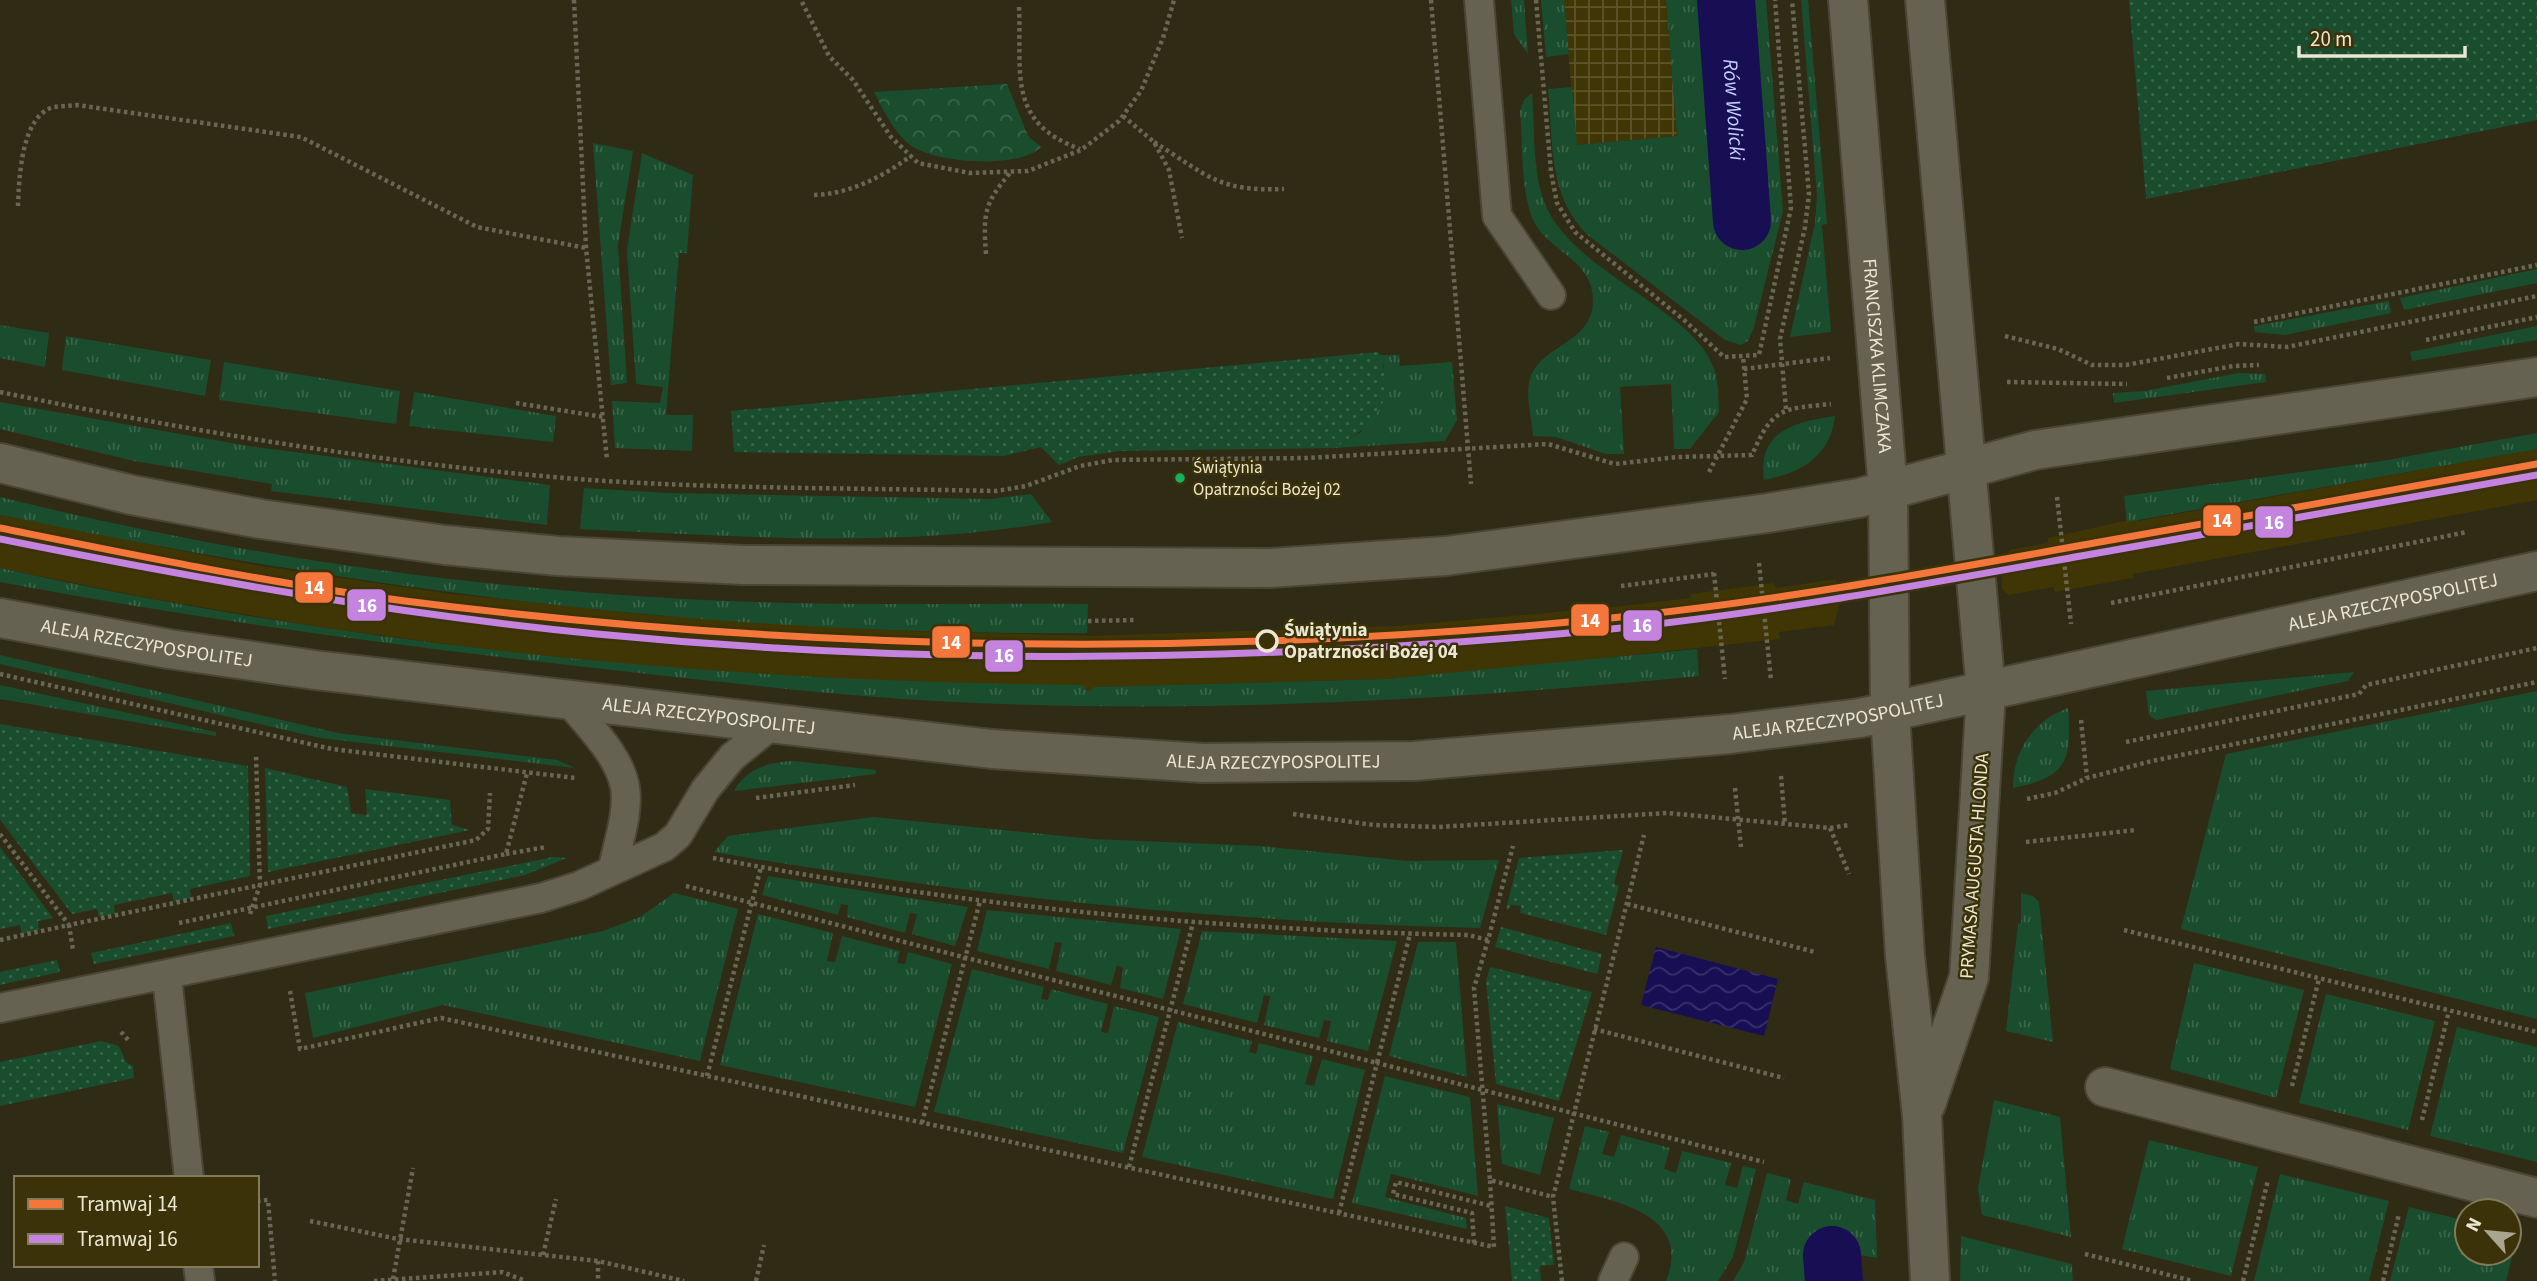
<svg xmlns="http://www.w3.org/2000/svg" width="2537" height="1281" font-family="'Source Sans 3',sans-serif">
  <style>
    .built { fill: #403605 }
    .industrial { fill: url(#industrial-grid) }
    .grass { fill: url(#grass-tufts) }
    .park { fill: url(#park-crowns) }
    .garden { fill: url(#garden-dots) }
    .water { fill: url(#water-waves) }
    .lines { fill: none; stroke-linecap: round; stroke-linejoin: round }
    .canal { stroke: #170e54; stroke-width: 58 }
    .service-casing { stroke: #4a4636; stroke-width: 32 }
    .pedestrian-casing { stroke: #4a4636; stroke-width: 42 }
    .minor-casing { stroke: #4a4636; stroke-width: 42 }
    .tertiary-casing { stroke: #4a4636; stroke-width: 42 }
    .path { stroke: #696656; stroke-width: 4.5; stroke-dasharray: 3.5 3.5; stroke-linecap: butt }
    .service { stroke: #666251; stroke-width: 28 }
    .pedestrian { stroke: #666251; stroke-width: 38 }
    .minor { stroke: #666251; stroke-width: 38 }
    .tertiary { stroke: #666251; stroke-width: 38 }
    .tram-1-casing { stroke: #3b3209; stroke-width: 12 }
    .tram-2-casing { stroke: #3b3209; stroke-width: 12 }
    .tram-1 { stroke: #f5763a; stroke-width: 7 }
    .tram-2 { stroke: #c483df; stroke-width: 7 }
    .bus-dot { fill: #13b361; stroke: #3b3209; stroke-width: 2.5 }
    .stop-dot { fill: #3b3209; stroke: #ece7d2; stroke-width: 3.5 }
    .labels { text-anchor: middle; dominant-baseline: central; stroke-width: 5; stroke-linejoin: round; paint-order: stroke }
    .bus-label { font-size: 17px; fill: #ece7d2; stroke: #3b3209; text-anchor: start }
    .street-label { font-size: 19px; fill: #ece7d2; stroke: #3b3209 }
    .stop-label { font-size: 19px; font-weight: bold; fill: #ece7d2; stroke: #3b3209; text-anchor: start }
    .water-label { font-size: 21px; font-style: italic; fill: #c7d1fe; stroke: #3b3209 }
    .line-badge { stroke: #3b3209; stroke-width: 2.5 }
    .badge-label { font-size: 19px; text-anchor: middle; font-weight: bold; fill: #fff }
  </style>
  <defs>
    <pattern id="industrial-grid" width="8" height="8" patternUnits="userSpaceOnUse" patternTransform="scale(1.75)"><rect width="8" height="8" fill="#403605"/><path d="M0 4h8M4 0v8" fill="none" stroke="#5c5329"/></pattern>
    <pattern id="grass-tufts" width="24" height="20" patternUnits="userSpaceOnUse" patternTransform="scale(1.75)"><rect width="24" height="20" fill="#1a4c2e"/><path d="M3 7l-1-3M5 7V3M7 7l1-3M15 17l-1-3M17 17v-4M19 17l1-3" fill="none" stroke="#3b664b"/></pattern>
    <pattern id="park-crowns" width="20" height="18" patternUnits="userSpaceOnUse" patternTransform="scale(1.75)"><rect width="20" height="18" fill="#1a4c2e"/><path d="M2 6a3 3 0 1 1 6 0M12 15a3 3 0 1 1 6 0" fill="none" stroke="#3b664b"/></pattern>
    <pattern id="garden-dots" width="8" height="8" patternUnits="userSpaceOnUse" patternTransform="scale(1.75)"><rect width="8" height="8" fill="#1a4c2e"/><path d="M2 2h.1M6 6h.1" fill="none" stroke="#3b664b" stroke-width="1.8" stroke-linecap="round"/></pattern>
    <pattern id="water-waves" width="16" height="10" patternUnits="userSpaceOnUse" patternTransform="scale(1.75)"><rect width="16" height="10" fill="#170e54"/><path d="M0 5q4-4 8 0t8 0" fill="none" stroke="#39316c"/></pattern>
  </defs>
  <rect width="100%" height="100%" fill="#302b14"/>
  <!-- built -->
  <path class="built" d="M2537,449V500L2133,574V578L2055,592L2053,587L2009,595L2002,590L2001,572L2009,550L2048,543V538L2138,518V521Z
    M0,515L254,565L444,593L650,615L885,630L1089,636L1397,626L1614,607L1691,598V594L1774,583L1776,588L1836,579L1840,603L1834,625L1779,632L1780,639L1503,669L1387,679L1094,687L1091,691L1017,685L905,682L688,670L514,653L319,627L148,598L0,568Z"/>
  <!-- industrial -->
  <path class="industrial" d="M1564,0H1666L1677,136L1576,145Z"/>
  <!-- grass -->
  <path class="grass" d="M1511,0H1524L1528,54L1514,34Z
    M1541,0H1564L1569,54L1546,57Z
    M1666,0H1705L1721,203H1734L1737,221L1748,220L1746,202L1759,201L1742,0H1766L1783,211L1754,327L1748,341L1741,345L1725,340L1589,236C1548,198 1553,142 1548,89L1572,87L1577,145L1677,136Z
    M1801,0H1808L1827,224L1822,225L1831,332L1790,337L1815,223L1817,195Z
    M1532,93C1535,128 1532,171 1545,204C1573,273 1695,309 1714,369C1719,382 1718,398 1719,412L1690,449H1674L1671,384L1620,387L1624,454H1606L1556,437L1533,436C1532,420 1526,399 1529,383C1536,345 1592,345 1593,302C1594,263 1556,254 1537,227C1520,202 1523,142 1520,111L1524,100Z
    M593,143L633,151L618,245L627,383L611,385Z
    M642,153L693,175L687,253H679L666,415H693L692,451L615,448L612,401L660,403L663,387L636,384L627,250Z
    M2537,269V283L2404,310L2400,298Z
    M2389,301L2391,313L2285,335L2255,332L2254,326Z
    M0,325L49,333L45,367L0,358Z
    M2537,326V340L2412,361L2410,352Z
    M66,336L211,360L205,396L62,370Z
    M1379,355H1399L1400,366L1452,362L1457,420L1445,441L1334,448L1361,432L1384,367Z
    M224,362L400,391L396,424L219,400Z
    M2239,373L2265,374L2266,382L2114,403L2113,393L2144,391Z
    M414,392L556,416L553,442L409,426Z
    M0,402L248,446L550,485L547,525L271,491L272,484L134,461L0,429Z
    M1835,416C1830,457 1801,473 1764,480C1757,430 1796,422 1835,416Z
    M2537,433V449L2127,522L2124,496L2382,461Z
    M584,488L669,493L990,499L1031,494L1052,522C896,549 737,536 580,529Z
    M0,497C222,552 441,585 669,598C808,607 949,603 1088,604L1087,633C725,636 365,591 11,517L0,515Z
    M0,568C356,647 720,682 1084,685L1085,690L1090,691L1094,687L1387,679L1697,649L1699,676C1453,700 1201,714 954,702C833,696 714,681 595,668C395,646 197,619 0,582Z
    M0,655L338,733L557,760L575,768L320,738L0,664Z
    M2354,672L2348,681L2156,720L2149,715L2146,691Z
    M0,685L216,732V736L0,699Z
    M2537,691V1019L2181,929L2226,754Z
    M2068,708C2072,760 2068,777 2013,788C2013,752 2032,721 2068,708Z
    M793,761L876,770V774L734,791C746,768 770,762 793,761Z
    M874,817L1093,839L1261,846L1408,861L1499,860L1480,928C1222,922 968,896 714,852L728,836Z
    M768,876L968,907L955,946L912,934L917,914L910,913L905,933L847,917L848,905L841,904L838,915L762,895Z
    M674,893L738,909L700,1061L443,1005L313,1038L305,993L603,931L640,917Z
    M2021,893L2033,896L2039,902L2053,1042L2006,1031L2018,924L2021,923Z
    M987,910L1181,929L1163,999L1120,988L1123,968L1117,965L1111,985L1056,971L1062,943L1055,942L1049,969L977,951Z
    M758,914L833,933L827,961L835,962L842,936L900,951L897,963L905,964L908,952L952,964L915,1107L720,1065Z
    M1202,931L1397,941L1368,1051L1327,1041L1331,1021L1324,1020L1319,1038L1264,1025L1270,996L1264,995L1257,1023L1183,1004Z
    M1418,942H1456L1467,1077L1389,1056Z
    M2194,963L2304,990L2276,1098L2170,1069Z
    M972,969L1044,987L1041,999L1048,1000L1051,989L1108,1004L1101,1032L1108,1033L1114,1006L1159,1017L1123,1153L934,1112Z
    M2326,994L2435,1021L2408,1130L2299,1103Z
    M1178,1022L1252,1041L1249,1052L1256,1054L1259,1043L1313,1056L1305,1084L1314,1086L1322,1059L1365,1070L1333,1199L1142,1157Z
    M2457,1027L2537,1047V1162L2430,1136Z
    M1385,1076L1470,1097L1478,1196L1391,1174L1385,1197L1466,1218L1467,1229L1352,1203Z
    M1994,1100L2060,1117L2071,1237L1982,1215L1978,1189Z
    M1497,1104L1554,1118L1540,1175L1502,1164Z
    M1585,1126L1609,1132L1602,1154L1614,1157L1621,1135L1670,1148L1664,1169L1676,1173L1682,1151L1731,1163L1725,1185L1737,1188L1743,1166L1756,1169L1733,1257L1718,1281H1666C1693,1214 1615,1201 1569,1189Z
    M2149,1140L2258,1167L2231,1276L2122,1249Z
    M1767,1173L1791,1179L1786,1200L1798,1204L1804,1182L1875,1200L1877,1258L1849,1253L1805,1261L1806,1281H1733L1744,1262Z
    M2280,1174L2389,1201L2369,1281H2254Z
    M2409,1207L2467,1221V1253H2509V1232L2518,1234L2506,1281H2390Z
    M1961,1236L2072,1264L2073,1281H1960Z"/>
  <!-- park -->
  <path class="park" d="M1007,84L1028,136L1041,147C1020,169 941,163 915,148C897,138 883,110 874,92Z"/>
  <!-- garden -->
  <path class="garden" d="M2129,0H2537V120L2146,199Z
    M1379,352C1381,361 1385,370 1386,379C1390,411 1359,435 1334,448L1120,451L1078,457L1059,465L1041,447L1004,456L734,452L731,411Z
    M0,724L248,766L250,876L190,889L191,898L174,902L172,893L114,905L115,913L99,917L97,909L72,914L0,820Z
    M265,768L347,787L351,813L367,815L365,789L450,800L452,825L470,830L268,872Z
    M0,847L53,918L38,921L39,930L22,934L20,925L0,929Z
    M1623,850L1614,884L1619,886L1606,935L1520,913L1521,906L1510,905L1509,910L1506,909L1519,858Z
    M553,857L567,858L525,875L268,929L266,916Z
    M231,923L234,936L94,964L91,953Z
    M1501,927L1602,954L1597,974L1495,947Z
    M57,960L60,972L0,985V972Z
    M1490,967L1592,992L1559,1101L1496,1084L1486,981Z
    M101,1041L119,1046L126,1062L133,1066L134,1078L0,1106V1062Z
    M1505,1206L1549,1218L1554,1265L1540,1266L1541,1281H1512Z"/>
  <!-- water -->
  <path class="water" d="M1656,947L1778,979L1764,1036L1641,1005Z"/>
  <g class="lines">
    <!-- canal -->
    <g class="canal">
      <path id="s1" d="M1726,0L1742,221"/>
      <path d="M1832,1255L1834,1281"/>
    </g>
    <!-- service casing -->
    <g class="service-casing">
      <path id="service" d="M1479,0L1497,216L1551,295
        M568,700C587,725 619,754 625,787C629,812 618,843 613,868
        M167,977L189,1178
        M0,1008L541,898L579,886L664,847L678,835L705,790L732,757L773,724
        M198,1265L200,1281
        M1613,1281L1624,1257"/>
    </g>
    <!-- pedestrian casing -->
    <g class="pedestrian-casing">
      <path id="pedestrian" d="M2105,1087L2537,1198"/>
    </g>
    <!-- minor casing -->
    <g class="minor-casing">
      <g id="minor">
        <path id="s2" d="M1848,0L1888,490L1890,713L1905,956L1922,1116L1930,1281"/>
        <path d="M1925,0L1986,692L1969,977L1926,1104"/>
      </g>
    </g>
    <!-- tertiary casing -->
    <g class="tertiary-casing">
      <g id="tertiary">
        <path d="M0,463L132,495L261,519L445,545L558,556L743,565L1270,568L1446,556L1768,513L1859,498L2035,450L2537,377"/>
        <path id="s3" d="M0,618L169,649L315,670L992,749L1203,763L1414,761L1730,734L1860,718L2537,571"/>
      </g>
    </g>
    <!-- path -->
    <path class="path" d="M574,0L586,248L607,460
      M1431,0L1471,484
      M1536,0L1551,172L1557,203L1575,232L1684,320L1724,357L1759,355L1791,208L1775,0
      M802,2L829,56L853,80L891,137L918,163L970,173L1028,171L1081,150L1119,121L1141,91L1163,38L1174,0
      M1019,7C1022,73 1006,122 1080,149
      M1123,116L1154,142L1169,170L1182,238
      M1154,142C1207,175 1218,192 1284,189
      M814,195C850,194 882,177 911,156
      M18,206C19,179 21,115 54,107C61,106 69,106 77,105L301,137L477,227L586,248
      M986,254C983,214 984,203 1011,172
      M2254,322L2537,265
      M2005,336L2058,349L2092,365H2126L2239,344L2287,347L2537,296
      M2426,340L2537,317
      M1744,369L1830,358
      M2167,378L2233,366L2259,365
      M2007,382L2127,384
      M0,392C194,432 393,465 590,480C725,489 861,488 996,491L1026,486L1080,466L1113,460L1307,458L1548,444L1615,464L1678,457L1752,455C1773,406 1783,409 1831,404
      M516,403L603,417
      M1786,409L1780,339L1805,227L1809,194L1792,0
      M1709,472L1747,399L1743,356
      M2057,497L2071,624
      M1759,563L1771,680
      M1714,573L1725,679
      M1621,586L1714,574
      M2111,603L2467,532
      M1088,621L1134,620
      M0,674L332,749L575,778
      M2081,720L2087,778
      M2126,742L2359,694L2366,685L2537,648
      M1781,776L1785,824
      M1735,788L1741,847
      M756,798L855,785
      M2027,799L2055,793L2087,778L2152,761L2537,682
      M1293,814L1374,825L1438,827L1667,813L1830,828L1849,825
      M1830,828L1849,874
      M0,834L69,925L260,885L256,755
      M2026,842L2136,830
      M506,854L546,847
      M713,858C962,906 1215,930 1468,935L1488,940L1513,846
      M686,886L1377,1063L1410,934
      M1627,904L1815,952
      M250,914L260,885L476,840L488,829L490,793
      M179,923L506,854L527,773
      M2124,930L2537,1032
      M0,940L69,925L73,950
      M1488,940L1474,988L1490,1180L1553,1197
      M290,991L300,1049L441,1018L1494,1247L1490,1180
      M1594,1029L1784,1078
      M121,1032L130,1042
      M707,1076L761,867
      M2292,1086L2319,979
      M2422,1120L2449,1011
      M922,1123L980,901
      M1129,1167L1193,923
      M257,1201L268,1200L275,1281
      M1339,1213L1377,1063L1764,1162
      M310,1221L398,1239L598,1261L684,1281
      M1474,1243L1472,1213L1393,1194L1396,1182L1491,1206
      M2085,1254L2193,1281
      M543,1255L556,1199
      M598,1261V1281
      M393,1279L413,1168
      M374,1281L502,1272L526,1281
      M756,1281L764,1245
      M1562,1281L1553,1197L1644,835
      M2243,1281L2268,1180
      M2383,1281L2399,1214"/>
    <!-- service -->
    <use href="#service" class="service"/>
    <!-- pedestrian -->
    <use href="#pedestrian" class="pedestrian"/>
    <!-- minor -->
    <use href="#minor" class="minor"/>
    <!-- tertiary -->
    <use href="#tertiary" class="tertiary"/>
    <!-- tram-1 casing -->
    <g class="tram-1-casing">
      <path id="tram-1" d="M0,528C134,555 269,583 405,601C806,652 1209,658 1611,618C1773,602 1934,572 2094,543C2242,517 2389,491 2537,464"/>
    </g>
    <!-- tram-2 casing -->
    <g class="tram-2-casing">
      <path id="tram-2" d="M0,539C198,579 396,614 597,634C934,667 1274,662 1611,629C1769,613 1925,584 2081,556C2233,529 2385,502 2537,475"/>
    </g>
    <!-- tram-1 -->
    <use href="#tram-1" class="tram-1"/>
    <!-- tram-2 -->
    <use href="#tram-2" class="tram-2"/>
  </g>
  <!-- markers -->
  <circle class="bus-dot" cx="1180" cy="478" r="6"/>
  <circle class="stop-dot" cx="1267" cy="641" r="10"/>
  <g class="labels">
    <!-- bus labels -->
    <g class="bus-label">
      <text x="1193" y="468">Świątynia<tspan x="1193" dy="22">Opatrzności Bożej 02</tspan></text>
    </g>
    <!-- street labels -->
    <g class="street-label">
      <text stroke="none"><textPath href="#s2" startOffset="357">FRANCISZKA KLIMCZAKA</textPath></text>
      <text stroke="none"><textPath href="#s3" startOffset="2417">ALEJA RZECZYPOSPOLITEJ</textPath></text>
      <text stroke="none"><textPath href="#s3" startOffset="149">ALEJA RZECZYPOSPOLITEJ</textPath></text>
      <text stroke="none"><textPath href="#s3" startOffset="716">ALEJA RZECZYPOSPOLITEJ</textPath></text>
      <text stroke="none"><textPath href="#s3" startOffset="1850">ALEJA RZECZYPOSPOLITEJ</textPath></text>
      <text stroke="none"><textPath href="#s3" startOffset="1283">ALEJA RZECZYPOSPOLITEJ</textPath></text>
      <text transform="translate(1975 866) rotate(-86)">PRYMASA AUGUSTA HLONDA</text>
    </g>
    <!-- stop labels -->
    <g class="stop-label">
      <text x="1284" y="630">Świątynia<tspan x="1284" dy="22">Opatrzności Bożej 04</tspan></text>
    </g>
    <!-- water labels -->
    <g class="water-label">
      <text stroke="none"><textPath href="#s1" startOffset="110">Rów Wolicki</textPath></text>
    </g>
  </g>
  <g class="line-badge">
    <rect x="2202" y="504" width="40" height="33" rx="7" fill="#f5763a"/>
    <rect x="2254" y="505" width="40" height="34" rx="7" fill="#c483df"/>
    <rect x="294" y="571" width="40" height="33" rx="7" fill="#f5763a"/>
    <rect x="346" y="588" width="41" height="34" rx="7" fill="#c483df"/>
    <rect x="1570" y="603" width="40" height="34" rx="7" fill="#f5763a"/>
    <rect x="1622" y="609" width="41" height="33" rx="7" fill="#c483df"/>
    <rect x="931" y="625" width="40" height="34" rx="7" fill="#f5763a"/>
    <rect x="984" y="639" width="40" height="34" rx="7" fill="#c483df"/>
  </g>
  <g class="badge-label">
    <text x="2222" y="527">14</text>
    <text x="2274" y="529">16</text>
    <text x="314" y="594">14</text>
    <text x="367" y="612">16</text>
    <text x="1590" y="627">14</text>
    <text x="1642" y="632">16</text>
    <text x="951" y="649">14</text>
    <text x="1004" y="662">16</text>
  </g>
  <!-- legend -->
  <rect x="14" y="1176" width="245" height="91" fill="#3b3209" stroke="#827a59" stroke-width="2"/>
  <rect x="28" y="1199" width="35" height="10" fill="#f5763a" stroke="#827a59" stroke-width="2"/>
  <text x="77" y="1211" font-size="21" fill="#ece7d2">Tramwaj 14</text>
  <rect x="28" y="1234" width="35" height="10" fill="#c483df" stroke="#827a59" stroke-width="2"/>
  <text x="77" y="1246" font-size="21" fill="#ece7d2">Tramwaj 16</text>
  <!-- north arrow -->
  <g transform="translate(2488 1232) rotate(297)"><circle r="33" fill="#3b3209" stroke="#827a59" stroke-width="2"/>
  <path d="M0-5L12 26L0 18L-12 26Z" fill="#aaa590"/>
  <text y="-10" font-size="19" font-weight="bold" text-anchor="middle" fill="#ece7d2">N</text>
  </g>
  <!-- scale -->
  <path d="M2299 46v10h166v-10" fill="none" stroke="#ece7d2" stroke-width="3.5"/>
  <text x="2310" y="46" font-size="21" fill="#ece7d2" stroke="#3b3209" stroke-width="5" paint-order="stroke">20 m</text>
</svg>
